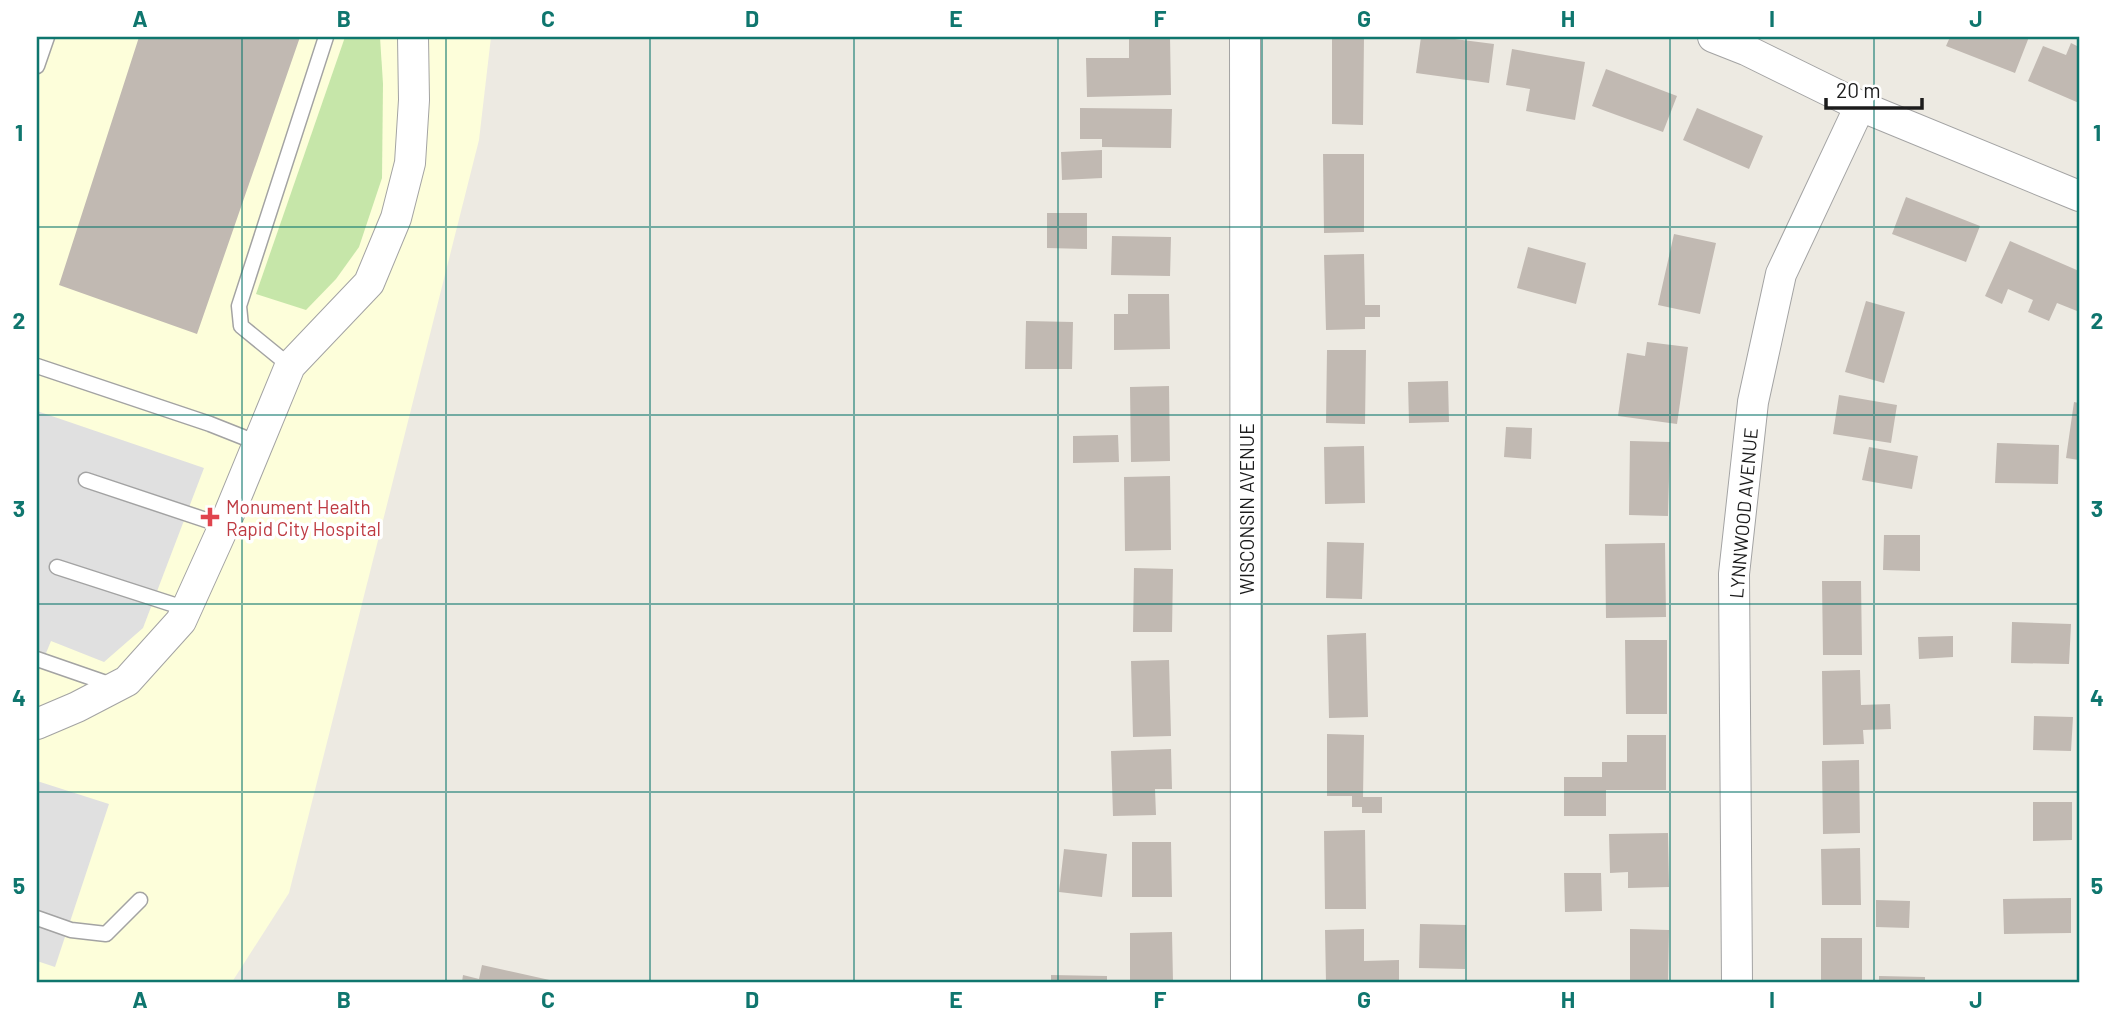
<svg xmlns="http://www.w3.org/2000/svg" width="2116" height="1019" font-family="Barlow,sans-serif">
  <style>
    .education { fill: #fdfeda }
    .grass { fill: #c6e6a9 }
    .parking { fill: #e0e0e0 }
    .building { fill: #c1b9b2 }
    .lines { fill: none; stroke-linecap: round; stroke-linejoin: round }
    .service-casing { stroke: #a3a3a3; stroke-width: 17 }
    .minor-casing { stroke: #a3a3a3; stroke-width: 32 }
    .service { stroke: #fff; stroke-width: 14 }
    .minor { stroke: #fff; stroke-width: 30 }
    .grid { fill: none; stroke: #0f766e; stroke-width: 2; stroke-opacity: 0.55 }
    .health-dot { fill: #e0444e; stroke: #fff; stroke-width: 2.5 }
    .labels { text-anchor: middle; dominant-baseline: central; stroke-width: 7; stroke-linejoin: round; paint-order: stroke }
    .health-label { font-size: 19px; fill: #be3a42; stroke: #fff; text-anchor: start }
    .street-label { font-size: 19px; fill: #1c1c1c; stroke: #fff }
    .neatline { fill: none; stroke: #0f766e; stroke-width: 2.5 }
    .grid-label { font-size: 23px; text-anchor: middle; font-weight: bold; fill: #0f766e }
  </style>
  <rect width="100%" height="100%" fill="#edeae2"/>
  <!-- education -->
  <path class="education" d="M37,37H491L479,140L289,893L232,982H37Z"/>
  <!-- grass -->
  <path class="grass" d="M345,37H380L383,84L382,178L359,247L336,279L306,310L256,294Z"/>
  <!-- parking -->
  <path class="parking" d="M37,411L204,468L143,628L104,662L51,641L37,675Z
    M37,781L109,804L55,967L37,961Z"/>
  <!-- building -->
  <path class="building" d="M139,37H300L197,334L59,285Z
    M1129,37H1170L1171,95L1087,97L1086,58H1129Z
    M1332,37H1364L1363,125L1332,124Z
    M1421,37H1439L1494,44L1489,83L1416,73Z
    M1950,37H2029L2015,73L1946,46Z
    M2071,43L2079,47V103L2028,81L2043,46L2066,55Z
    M1512,49L1585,62L1575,120L1526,111L1530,89L1506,85Z
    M1606,69L1677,96L1663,132L1592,106Z
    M1080,108L1172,109L1171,148L1102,147V139H1080Z
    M1697,108L1763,136L1749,169L1683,140Z
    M1102,150V178L1062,180L1061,152Z
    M1323,154H1364V232L1324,233Z
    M1906,197L1980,226L1966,262L1892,234Z
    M1047,213H1087V249L1047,248Z
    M1674,234L1716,243L1700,314L1658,305Z
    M1112,236L1171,237L1170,276L1111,275Z
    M2010,241L2079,271V306L2077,311L2057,303L2049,321L2028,312L2033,300L2008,289L2002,304L1985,296Z
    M1528,247L1586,263L1576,304L1517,288Z
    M1364,254L1365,305H1380V317H1365V329L1326,330L1324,255Z
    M1128,294H1169L1170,349L1114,350V314H1128Z
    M1866,301L1905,312L1884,383L1845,372Z
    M1026,321L1073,322L1072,369H1025Z
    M1647,342L1688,347L1677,424L1618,416L1627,353L1645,356Z
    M1327,350H1366L1365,424L1326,423Z
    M1448,381L1449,422L1409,423L1408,382Z
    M1169,386L1170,461L1131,462L1130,387Z
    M1839,395L1897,405L1891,443L1833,434Z
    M2074,402L2079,403V460L2066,458Z
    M1506,427L1532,428L1531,459L1504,457Z
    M1118,435L1119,462L1073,463V436Z
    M1630,441L1670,442L1668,516L1629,515Z
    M1997,443L2059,445L2058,484L1995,483Z
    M1364,446L1365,503L1325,504L1324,447Z
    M1869,447L1918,456L1912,489L1862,480Z
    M1170,476L1171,550L1125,551L1124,477Z
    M1884,535H1920V571L1883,570Z
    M1327,542L1364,543L1362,599L1326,598Z
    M1665,543L1666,617L1606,618L1605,544Z
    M1134,568L1173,569L1172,632H1133Z
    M1822,581H1861L1862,655H1823Z
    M2012,622L2071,624L2069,664L2011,663Z
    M1366,633L1368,717L1329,718L1327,635Z
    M1953,636V657L1919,659L1918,637Z
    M1625,640H1667V714H1626Z
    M1169,660L1171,736L1133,737L1131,661Z
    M1860,670L1861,705L1890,704L1891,729L1863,730L1864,744L1823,745L1822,671Z
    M2034,716L2073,717L2071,751L2033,750Z
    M1327,734L1364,735L1363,797H1382V813H1362V807H1352V796H1327Z
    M1627,735H1666V790H1606V816H1564V777H1602V762H1627Z
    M1171,749L1172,789H1155L1156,815L1113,816L1111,751Z
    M1859,760L1860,833L1823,834L1822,761Z
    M2033,802H2072V840L2033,841Z
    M1365,830L1366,909H1325L1324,831Z
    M1668,833L1669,887L1628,888V872L1610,873L1609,834Z
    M1132,842H1171L1172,897H1132Z
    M1860,848L1861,905H1822L1821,849Z
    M1064,849L1107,854L1102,897L1059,892Z
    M1564,873H1601L1602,911L1565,912Z
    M2071,898V933L2004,934L2003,899Z
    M1876,900L1910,901L1909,928L1876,927Z
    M1420,924L1466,925L1465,969L1419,968Z
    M1364,929V961L1399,960V982H1326L1325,930Z
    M1630,929L1669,930L1668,982H1630Z
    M1172,932L1173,982H1130V933Z
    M1821,938H1862V982H1821Z
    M482,965L554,981V982H462L463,975L479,979Z
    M1051,975L1107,976V982H1051Z
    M1879,976L1925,977V982H1879Z"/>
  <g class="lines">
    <!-- service casing -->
    <g class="service-casing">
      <path id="service" d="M37,66L47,37
        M37,366L210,424L258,443
        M290,366L241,326L239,306L326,37
        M86,480L224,526
        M57,567L187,609
        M37,659L115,686
        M37,918L71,930L106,934L140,900"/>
    </g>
    <!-- minor casing -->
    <g class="minor-casing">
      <path id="minor" d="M1245,37L1246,982
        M1713,37L1746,50L1860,106L2079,196
        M37,724L77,707L127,681L181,621L224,526L290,366L369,283L396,218L410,163L414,100L413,37
        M1737,982L1734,574L1753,402L1781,274L1860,106"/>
    </g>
    <!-- service -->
    <use href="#service" class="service"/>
    <!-- minor -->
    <use href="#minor" class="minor"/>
  </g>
  <!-- grid -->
  <path class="grid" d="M242,37V982M446,37V982M650,37V982M854,37V982M1058,37V982M1262,37V982M1466,37V982M1670,37V982M1874,37V982M37,227H2079M37,415H2079M37,604H2079M37,792H2079"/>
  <!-- markers -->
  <path class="health-dot" d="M206.5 506.5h7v7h7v7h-7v7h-7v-7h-7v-7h7z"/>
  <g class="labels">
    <!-- health labels -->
    <g class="health-label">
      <text x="226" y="506">Monument Health<tspan x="226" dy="22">Rapid City Hospital</tspan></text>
    </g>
    <!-- street labels -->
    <g class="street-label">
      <text transform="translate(1246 509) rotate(-90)">WISCONSIN AVENUE</text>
      <text transform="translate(1743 513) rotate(-85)">LYNNWOOD AVENUE</text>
    </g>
  </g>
  <!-- border -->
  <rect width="2116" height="1019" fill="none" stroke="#ffffff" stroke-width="77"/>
  <!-- scale -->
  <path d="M1826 98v10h96v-10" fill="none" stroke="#1c1c1c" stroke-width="3.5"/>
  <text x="1836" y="98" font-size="21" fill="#1c1c1c" stroke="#ffffff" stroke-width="5" paint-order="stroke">20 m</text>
  <rect x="38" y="38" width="2040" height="943" class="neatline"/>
  <g class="grid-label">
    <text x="140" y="27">A</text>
    <text x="344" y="27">B</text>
    <text x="548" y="27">C</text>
    <text x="752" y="27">D</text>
    <text x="956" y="27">E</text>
    <text x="1160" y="27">F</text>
    <text x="1364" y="27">G</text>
    <text x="1568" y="27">H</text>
    <text x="1772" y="27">I</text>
    <text x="1976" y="27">J</text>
    <text x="19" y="141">1</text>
    <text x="2097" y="141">1</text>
    <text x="19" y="329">2</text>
    <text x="2097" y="329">2</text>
    <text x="19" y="517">3</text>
    <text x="2097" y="517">3</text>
    <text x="19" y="706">4</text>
    <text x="2097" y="706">4</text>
    <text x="19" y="894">5</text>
    <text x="2097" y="894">5</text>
    <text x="140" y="1008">A</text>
    <text x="344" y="1008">B</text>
    <text x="548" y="1008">C</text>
    <text x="752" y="1008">D</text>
    <text x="956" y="1008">E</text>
    <text x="1160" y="1008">F</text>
    <text x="1364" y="1008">G</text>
    <text x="1568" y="1008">H</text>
    <text x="1772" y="1008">I</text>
    <text x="1976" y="1008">J</text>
  </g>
</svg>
